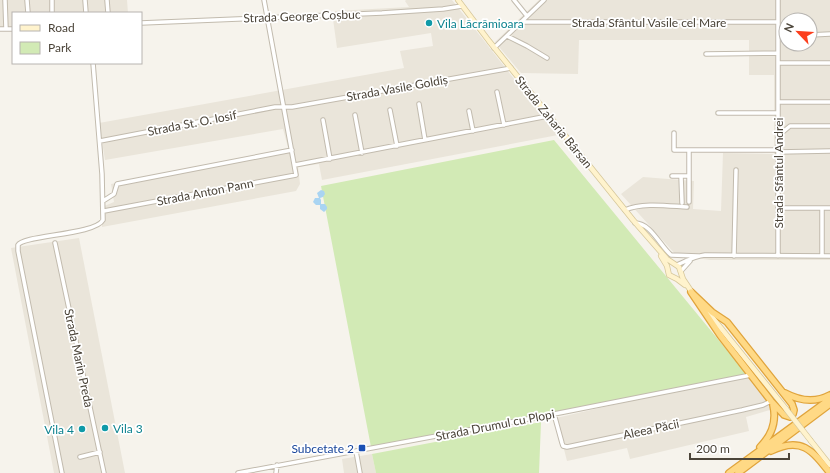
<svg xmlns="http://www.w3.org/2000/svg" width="830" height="473" font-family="Lato,sans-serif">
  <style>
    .residential { fill: #eae5da; fill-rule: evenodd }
    .green { fill: #d2eab5 }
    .water { fill: #a9d4f2 }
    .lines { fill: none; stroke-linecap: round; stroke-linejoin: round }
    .minor-casing { stroke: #c2bbae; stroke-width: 5.5 }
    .secondary-casing { stroke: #d6c79b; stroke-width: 6 }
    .trunk-casing { stroke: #e0a43c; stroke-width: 8 }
    .minor { stroke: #fff; stroke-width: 3.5 }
    .secondary { stroke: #fff3cd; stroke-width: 4.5 }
    .trunk { stroke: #ffd985; stroke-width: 5.5 }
    .secondary-bridge-casing { stroke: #d6c79b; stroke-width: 6; stroke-linecap: butt }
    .secondary-bridge { stroke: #fff3cd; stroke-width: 4.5 }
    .culture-dot { fill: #0f9aa8; stroke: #fff; stroke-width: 1.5 }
    .transit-dot { fill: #1a4fb4; stroke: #fff; stroke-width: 1.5 }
    .labels { text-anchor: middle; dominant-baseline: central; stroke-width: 3.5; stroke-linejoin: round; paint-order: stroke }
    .street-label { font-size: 12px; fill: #4b4439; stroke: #fff }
    .culture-label { font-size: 12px; fill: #0d838f; stroke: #fff; text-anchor: start }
    .transit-label { font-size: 12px; fill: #164399; stroke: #fff; text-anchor: end }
  </style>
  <rect width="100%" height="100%" fill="#f6f3ec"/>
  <!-- residential -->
  <path class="residential" d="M0,0H127L128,13H13V30H0Z
    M406,0H452L558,135L322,180L319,164L298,167L300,184L296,191L102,227V207L114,202L111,184L289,151L283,129L105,160L99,123L404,68L400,51L433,46L431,33L337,48L333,19L335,11L409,7L405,1Z
    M539,0H830V260H710L676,255L621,194L643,177L694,181L693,209L721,211L723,153L774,154V75H749V40H579L578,74L521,73L495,42ZM786,20H810V44H786Z
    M79,238L125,473H54L11,248Z
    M748,374L771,407L770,410L746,417L749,431L630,459L627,448L567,461L556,418Z
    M372,454L376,473H344L342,459Z"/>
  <!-- green -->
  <path class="green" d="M554,140L749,377L371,447L321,186Z
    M541,422L539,473H376L372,454Z"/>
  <!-- water -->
  <path class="water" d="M321,190L324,191L325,194L323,197L320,198L321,200V204H325L327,207V209L324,212L320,209V205H316L313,202L315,198H319L317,193Z"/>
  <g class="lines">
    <!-- minor casing -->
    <g class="minor-casing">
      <path id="minor" d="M5,0L6,29
        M27,0L28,13
        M52,0V13
        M85,0L86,13
        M107,0L108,13
        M514,0L527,16
        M778,0V256
        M521,22H778
        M141,23L382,13L443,9L462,6
        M0,29H13
        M778,35H786
        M810,35L830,34
        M507,36L527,46L547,58
        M494,48L544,0
        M706,54L778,53
        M778,63H830
        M497,92L504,125
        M778,102H830
        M419,104L425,140
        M390,110L397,146
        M469,111L473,131
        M718,113H778
        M355,115L362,153
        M323,120L330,159
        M674,133V150H778
        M778,136L790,126H830
        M100,141L275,107H292L511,68
        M778,152L830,151
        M295,165L548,116
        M672,176H689
        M681,176L682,203
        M103,201L114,194L117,184L292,150
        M689,202V150
        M778,208H830
        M822,208V256
        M625,210C642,202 669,206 687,207
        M104,211L296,175L264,0
        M635,223C651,223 660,246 671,255L698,256
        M55,243L104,473
        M734,256L736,170
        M677,265C686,261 695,256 705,255L830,256
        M681,271L690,261
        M554,414L562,443L563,446L567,447L742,410L763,405L771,401
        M356,451L360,473
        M80,457L100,452
        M62,473L18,251C18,249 18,246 18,245C23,235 95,235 103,220L102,174L93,63
        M238,473L549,415L751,375
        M276,473L277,465"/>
    </g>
    <!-- secondary casing -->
    <g class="secondary-casing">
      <path id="secondary" d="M458,0L489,41L633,220L667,259L679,267L683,279L693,294
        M661,256L667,266L669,275L677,279L685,285
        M708,312L786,409
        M811,441L830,465"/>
    </g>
    <!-- trunk casing -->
    <g class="trunk-casing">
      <path id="trunk" d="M691,292L712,312L727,322L792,404L794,410L793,414L790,417L784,415L771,401L720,335Z
        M785,393C800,401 815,403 830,395
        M760,447C772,435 777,422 773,405
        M771,451C801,436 812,450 830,473
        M729,473L830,399
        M738,473L830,404"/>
    </g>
    <!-- minor -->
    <use href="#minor" class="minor"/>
    <!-- secondary -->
    <use href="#secondary" class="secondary"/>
    <!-- trunk -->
    <use href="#trunk" class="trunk"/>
    <!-- secondary-bridge casing -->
    <g class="secondary-bridge-casing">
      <path id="secondary-bridge" d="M786,409L811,441"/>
    </g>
    <!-- secondary-bridge -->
    <use href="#secondary-bridge" class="secondary-bridge"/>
  </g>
  <!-- markers -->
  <g class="culture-dot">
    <circle cx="429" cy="23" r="4"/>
    <circle cx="105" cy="428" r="4"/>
    <circle cx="82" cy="429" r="4"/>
  </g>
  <rect class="transit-dot" x="358" y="444" width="8" height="8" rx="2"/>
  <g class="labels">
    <!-- street labels -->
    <g class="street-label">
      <text transform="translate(302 16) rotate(-2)">Strada George Coșbuc</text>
      <text x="649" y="22">Strada Sfântul Vasile cel Mare</text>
      <text transform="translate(397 88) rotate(-10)">Strada Vasile Goldiș</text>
      <text transform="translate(554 122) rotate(51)">Strada Zaharia Bârsan</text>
      <text transform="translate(192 123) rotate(-11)">Strada St. O. Iosif</text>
      <text transform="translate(778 173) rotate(-90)">Strada Sfântul Andrei</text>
      <text transform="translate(205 192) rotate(-11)">Strada Anton Pann</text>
      <text transform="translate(79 358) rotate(78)">Strada Marin Preda</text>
      <text transform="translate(495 425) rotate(-11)">Strada Drumul cu Plopi</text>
      <text transform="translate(651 429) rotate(-12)">Aleea Păcii</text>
    </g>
    <!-- culture labels -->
    <g class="culture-label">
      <text x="437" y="23">Vila Lăcrămioara</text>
      <text x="113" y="428">Vila 3</text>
      <text x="74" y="429" text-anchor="end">Vila 4</text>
    </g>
    <!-- transit labels -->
    <g class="transit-label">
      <text x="354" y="448">Subcetate 2</text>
    </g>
  </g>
  <!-- legend -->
  <rect x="12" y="12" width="130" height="52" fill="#ffffff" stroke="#b7b4b0"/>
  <rect x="20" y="25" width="20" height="6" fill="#fff3cd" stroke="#b7b4b0"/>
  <text x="48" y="32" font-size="12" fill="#4b4439">Road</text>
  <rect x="20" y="42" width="20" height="12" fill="#d2eab5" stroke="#b7b4b0"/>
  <text x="48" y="52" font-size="12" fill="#4b4439">Park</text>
  <!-- north arrow -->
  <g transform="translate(798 32) rotate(295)"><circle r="19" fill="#ffffff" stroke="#b7b4b0"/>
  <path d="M0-3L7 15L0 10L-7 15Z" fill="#fc3f1d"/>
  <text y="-6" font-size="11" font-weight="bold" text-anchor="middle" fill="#4b4439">N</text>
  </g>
  <!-- scale -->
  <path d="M690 453v6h99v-6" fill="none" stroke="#4b4439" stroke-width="2"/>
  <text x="696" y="453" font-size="12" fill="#4b4439" stroke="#ffffff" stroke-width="3" paint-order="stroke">200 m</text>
</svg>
